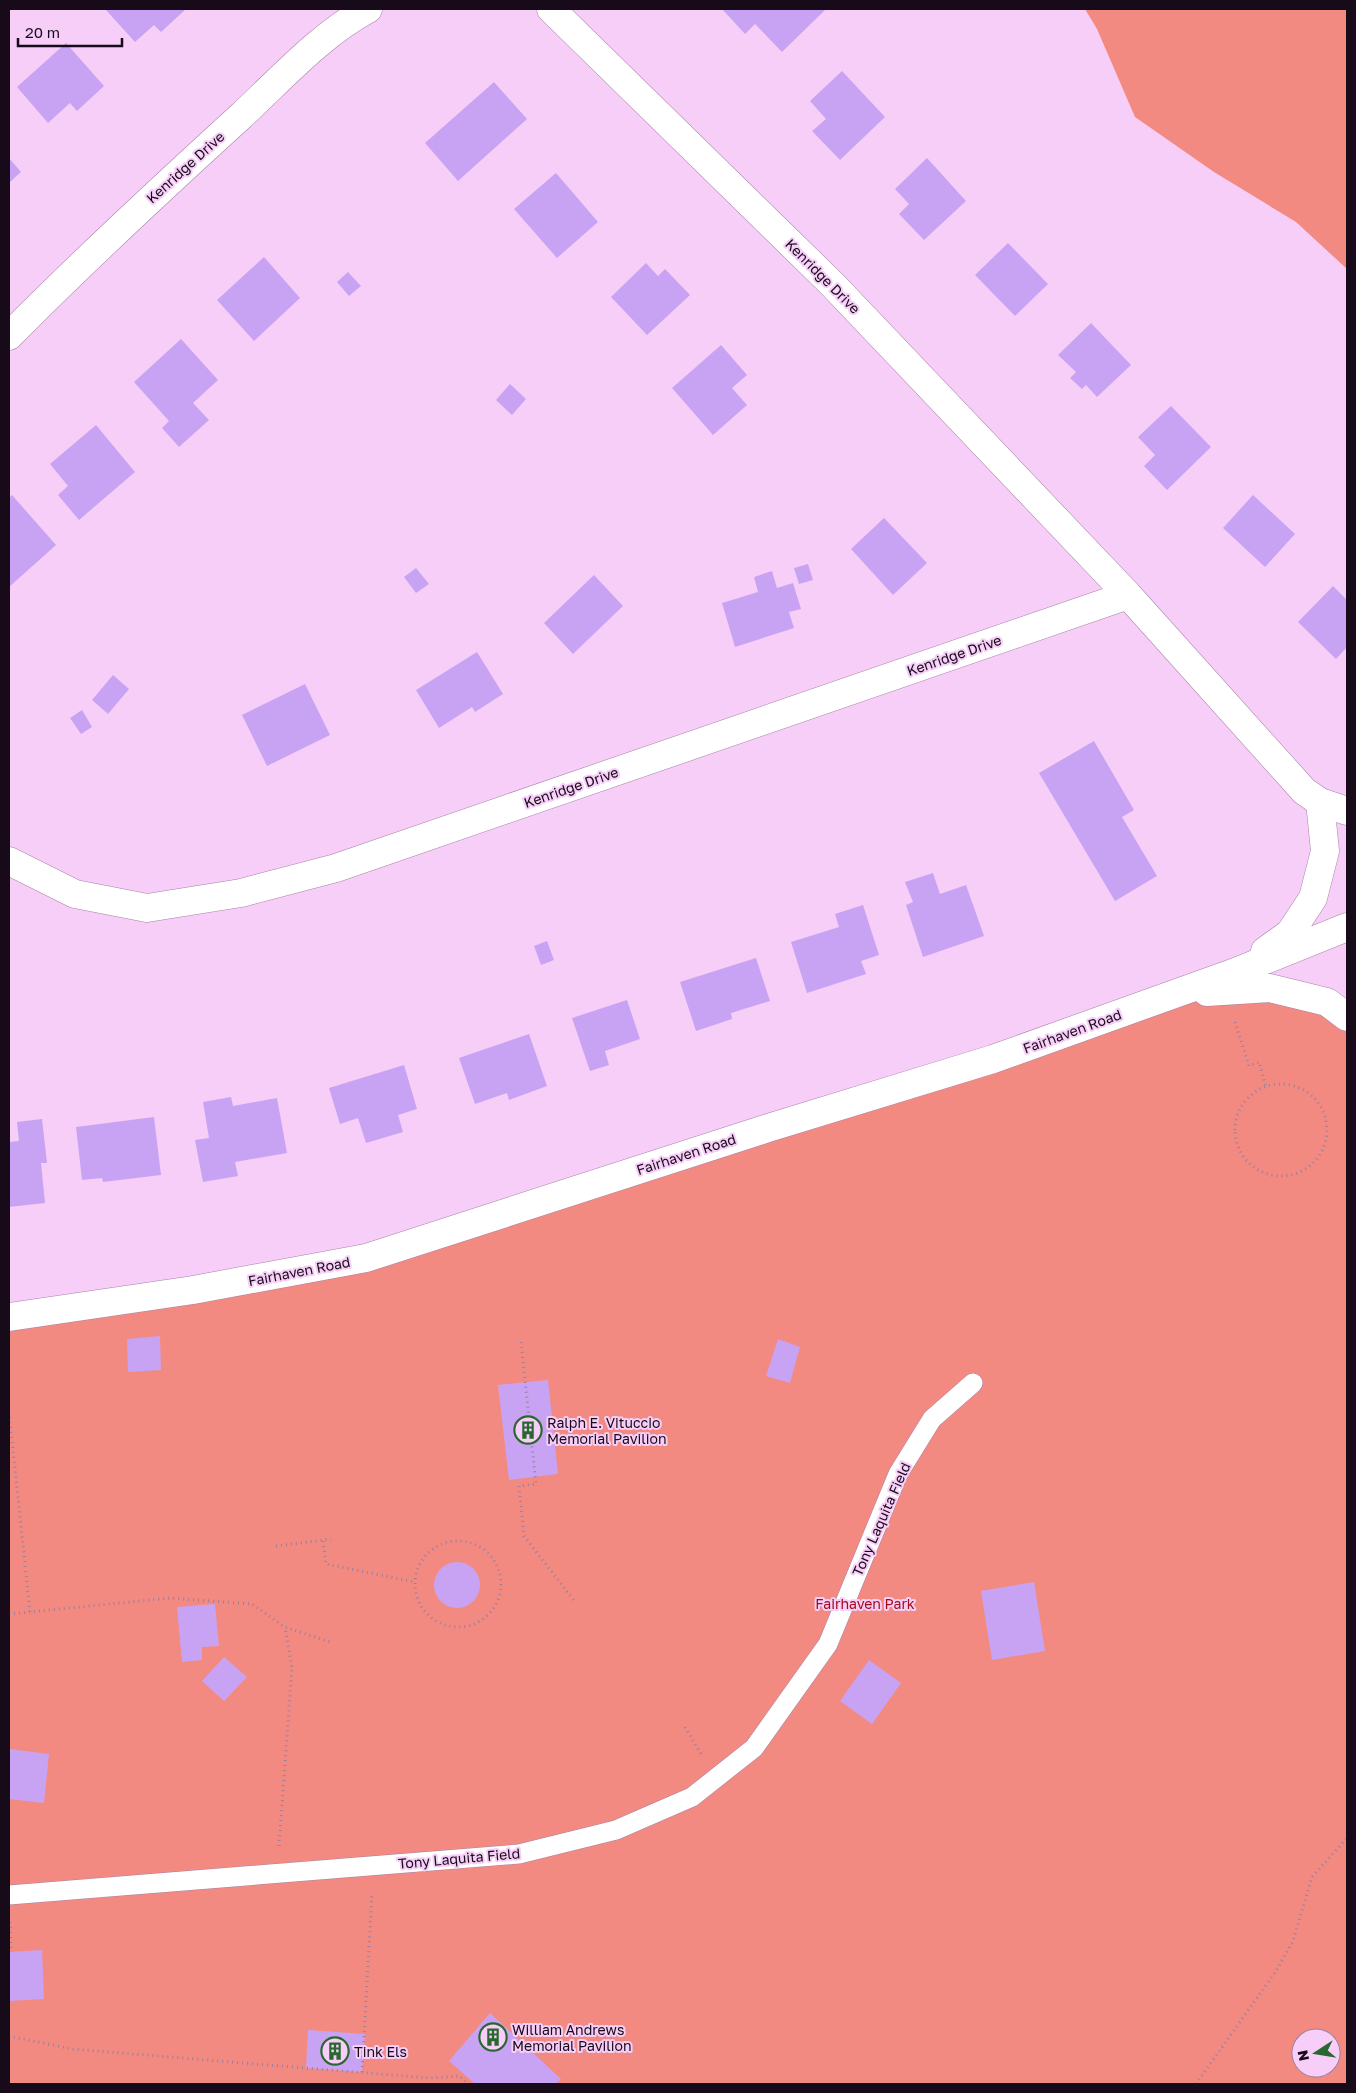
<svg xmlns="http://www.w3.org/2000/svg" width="1356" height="2093" font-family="'Golos Text',sans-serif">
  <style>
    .green { fill: #f38a81; fill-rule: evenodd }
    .building { fill: #c9a3f3 }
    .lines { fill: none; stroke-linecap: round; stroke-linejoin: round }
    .lane-casing { stroke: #a782a8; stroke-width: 20 }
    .street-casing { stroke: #a782a8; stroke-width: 29 }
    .secondary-casing { stroke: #a782a8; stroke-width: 29 }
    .path { stroke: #9c7f9d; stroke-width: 3; stroke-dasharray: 1 4; stroke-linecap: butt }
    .lane { stroke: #fff; stroke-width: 19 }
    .street { stroke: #fff; stroke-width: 28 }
    .secondary { stroke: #fff; stroke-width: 28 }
    .labels { text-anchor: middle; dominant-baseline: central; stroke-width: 4; stroke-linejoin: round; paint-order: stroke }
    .street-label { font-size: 14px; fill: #180b19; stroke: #f6cef7 }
    .poi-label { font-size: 14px; fill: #180b19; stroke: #f6cef7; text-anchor: start }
    .park-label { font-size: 14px; fill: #a20c19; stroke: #f6cef7 }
  </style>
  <rect width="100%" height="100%" fill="#f6cef7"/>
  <!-- green -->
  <path class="green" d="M1085,9H1347V269L1296,222L1214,172L1135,117L1097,29Z
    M1270,988L1347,1017V2084H9V1317L245,1281L1178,994ZM1301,2038H1331V2068H1301Z"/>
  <!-- building -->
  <path class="building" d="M105,9H186L161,32L154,25L135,42Z
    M722,9H826L782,52L755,24L745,34Z
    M66,43L104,86L77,111L70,103L48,123L17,87Z
    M842,71L885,117L840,160L812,131L826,119L810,101Z
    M494,82L527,119L458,181L425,143Z
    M9,158L21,172L9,183Z
    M927,158L966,201L924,240L899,214L909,204L895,189Z
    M556,173L598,222L557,258L514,209Z
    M1008,243L1048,284L1015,316L975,275Z
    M264,257L300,298L254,341L217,300Z
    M646,263L658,276L665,269L690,295L647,335L611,297Z
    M348,272L361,286L349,296L337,282Z
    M1091,323L1131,365L1097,397L1086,385L1082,389L1070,378L1076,372L1058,355Z
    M181,339L218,380L193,403L209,420L179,447L162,428L169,421L134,382Z
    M721,345L747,375L732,388L747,405L713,435L672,388Z
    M510,384L526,399L512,415L496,400Z
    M1171,406L1211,447L1167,490L1144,466L1155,455L1138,437Z
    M96,425L135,472L79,520L58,495L68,486L50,464Z
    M12,495L56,545L9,587V498Z
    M1253,495L1295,534L1265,567L1223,528Z
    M884,518L927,563L893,595L851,549Z
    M808,564L813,580L799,584L794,568Z
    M416,568L429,584L416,593L404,577Z
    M772,571L777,588L793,583L801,609L789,612L794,628L735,647L722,603L758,592L754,577Z
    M594,575L623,606L573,654L544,623Z
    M1333,586L1347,600V647L1336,659L1298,622Z
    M477,652L503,694L475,712L472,707L439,728L416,690Z
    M113,675L129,689L108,714L92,700Z
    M305,684L330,735L267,766L242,715Z
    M82,710L92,727L81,734L70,718Z
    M1094,741L1134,810L1122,817L1157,876L1115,901L1039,773Z
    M933,873L940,894L966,885L984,936L923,957L906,905L913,902L905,882Z
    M863,905L879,955L861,961L866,974L807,993L791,942L839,927L835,914Z
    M547,941L554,960L541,965L534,946Z
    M756,958L770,1001L731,1013L732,1019L696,1031L680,982Z
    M627,1000L640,1039L605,1051L609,1065L590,1071L572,1018Z
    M529,1034L547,1086L509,1100L507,1093L475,1104L459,1058Z
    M404,1065L417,1109L398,1115L403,1132L366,1143L358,1118L340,1124L329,1088Z
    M231,1097L233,1106L277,1098L287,1153L235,1162L238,1176L203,1182L195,1140L209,1138L203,1102Z
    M154,1117L161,1175L103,1182L102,1178L82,1180L76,1127Z
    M42,1119L47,1163H41L45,1203L9,1207V1142L19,1141L17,1122Z
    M160,1336L161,1370L128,1372L127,1339Z
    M778,1339L800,1347L790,1383L766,1376Z
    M548,1380L558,1474L509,1480L498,1385Z
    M434 1585a23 23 0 1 1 46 0a23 23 0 1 1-46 0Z
    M1034,1582L1045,1651L992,1660L981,1591Z
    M215,1604L219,1646L202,1647V1660L182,1662L177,1607Z
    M224,1657L247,1677L224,1701L202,1681Z
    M869,1660L901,1683L872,1724L840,1701Z
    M9,1749L49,1754L44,1803L9,1799Z
    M42,1950L44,1999L9,2001V1952Z
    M490,2013L561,2079L556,2084H475L449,2061Z
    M308,2030L365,2034L362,2072L306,2068Z"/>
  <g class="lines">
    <!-- lane casing -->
    <g class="lane-casing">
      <path id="lane" d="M9,1895L519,1854L616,1830L692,1797L754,1748L828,1644L898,1474L932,1419L973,1383"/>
    </g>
    <!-- street casing -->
    <g class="street-casing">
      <path id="street" d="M551,9L833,285L1128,595L1304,791L1320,802L1347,811
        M9,336C84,260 162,188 241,116C281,79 320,35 368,9
        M9,861L75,894L147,908L241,893L336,868L1128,595"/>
    </g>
    <!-- secondary casing -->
    <g class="secondary-casing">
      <path id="secondary" d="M1265,951L1290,933L1313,898L1325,851L1320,802
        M1207,992L1270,988L1327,1002L1347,1017
        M9,1317L193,1290L366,1258L768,1128L993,1059L1233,973L1347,927"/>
    </g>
    <!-- path -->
    <path class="path" d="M1235,1022L1249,1066L1259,1062L1266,1087
      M1235 1130a46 46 0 1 1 92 0a46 46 0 1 1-92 0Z
      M521,1342L536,1484L519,1486L524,1536L576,1603
      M9,1412L30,1612
      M415 1584a43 43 0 1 1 86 0a43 43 0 1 1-86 0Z
      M323,1541L326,1564L415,1582
      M276,1546L331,1539
      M9,1614L170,1598L252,1604L285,1627L330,1642
      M685,1727L701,1754
      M279,1846L292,1668L285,1627
      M10,1922L11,1952
      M9,2036L72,2049L429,2078L459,2076L469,2084
      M362,2072L372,1893
      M1196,2084L1276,1971L1293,1941L1312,1877L1347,1838"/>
    <!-- lane -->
    <use href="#lane" class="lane"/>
    <!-- street -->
    <use href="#street" class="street"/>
    <!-- secondary -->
    <use href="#secondary" class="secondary"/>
  </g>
  <!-- icons -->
  <defs>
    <g id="building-ring" transform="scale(1.4375)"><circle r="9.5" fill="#f6cef7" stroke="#28672f" stroke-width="1.5"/><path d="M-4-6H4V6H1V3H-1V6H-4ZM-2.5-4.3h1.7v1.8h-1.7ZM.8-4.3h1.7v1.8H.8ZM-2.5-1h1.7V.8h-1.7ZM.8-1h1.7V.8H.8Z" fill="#28672f"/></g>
  </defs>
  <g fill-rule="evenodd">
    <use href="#building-ring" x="528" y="1430"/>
    <use href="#building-ring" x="493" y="2037"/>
    <use href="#building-ring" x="335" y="2051"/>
  </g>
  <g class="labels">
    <!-- street labels -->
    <g class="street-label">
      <text transform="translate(185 167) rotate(-42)">Kenridge Drive</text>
      <text transform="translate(823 276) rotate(45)">Kenridge Drive</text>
      <text transform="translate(954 655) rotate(-19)">Kenridge Drive</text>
      <text transform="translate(571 787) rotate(-19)">Kenridge Drive</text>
      <text transform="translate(1072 1031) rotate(-20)">Fairhaven Road</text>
      <text transform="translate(686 1154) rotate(-18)">Fairhaven Road</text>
      <text transform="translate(299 1271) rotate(-11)">Fairhaven Road</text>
      <text transform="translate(881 1519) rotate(-66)">Tony Laquita Field</text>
      <text transform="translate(459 1858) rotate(-5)">Tony Laquita Field</text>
    </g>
    <!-- poi labels -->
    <g class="poi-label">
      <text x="547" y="1422">Ralph E. Vituccio<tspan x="547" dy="16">Memorial Pavilion</tspan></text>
      <text x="512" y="2029">William Andrews<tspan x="512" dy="16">Memorial Pavilion</tspan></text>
      <text x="354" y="2051">Tink Els</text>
    </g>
    <!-- park labels -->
    <g class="park-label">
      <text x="865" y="1603">Fairhaven Park</text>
    </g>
  </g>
  <!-- border -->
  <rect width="1356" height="2093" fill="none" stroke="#180b19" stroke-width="20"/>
  <!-- north arrow -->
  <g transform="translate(1316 2053) rotate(258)"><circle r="24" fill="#f6cef7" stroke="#9d809e"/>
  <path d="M0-4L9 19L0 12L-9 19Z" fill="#28672f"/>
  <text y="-8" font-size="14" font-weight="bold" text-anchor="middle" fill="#180b19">N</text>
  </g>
  <!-- scale -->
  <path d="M18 38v8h104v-8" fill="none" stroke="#180b19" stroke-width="2.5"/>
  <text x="25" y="38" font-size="15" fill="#180b19" stroke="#f6cef7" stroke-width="4" paint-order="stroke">20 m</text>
</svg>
